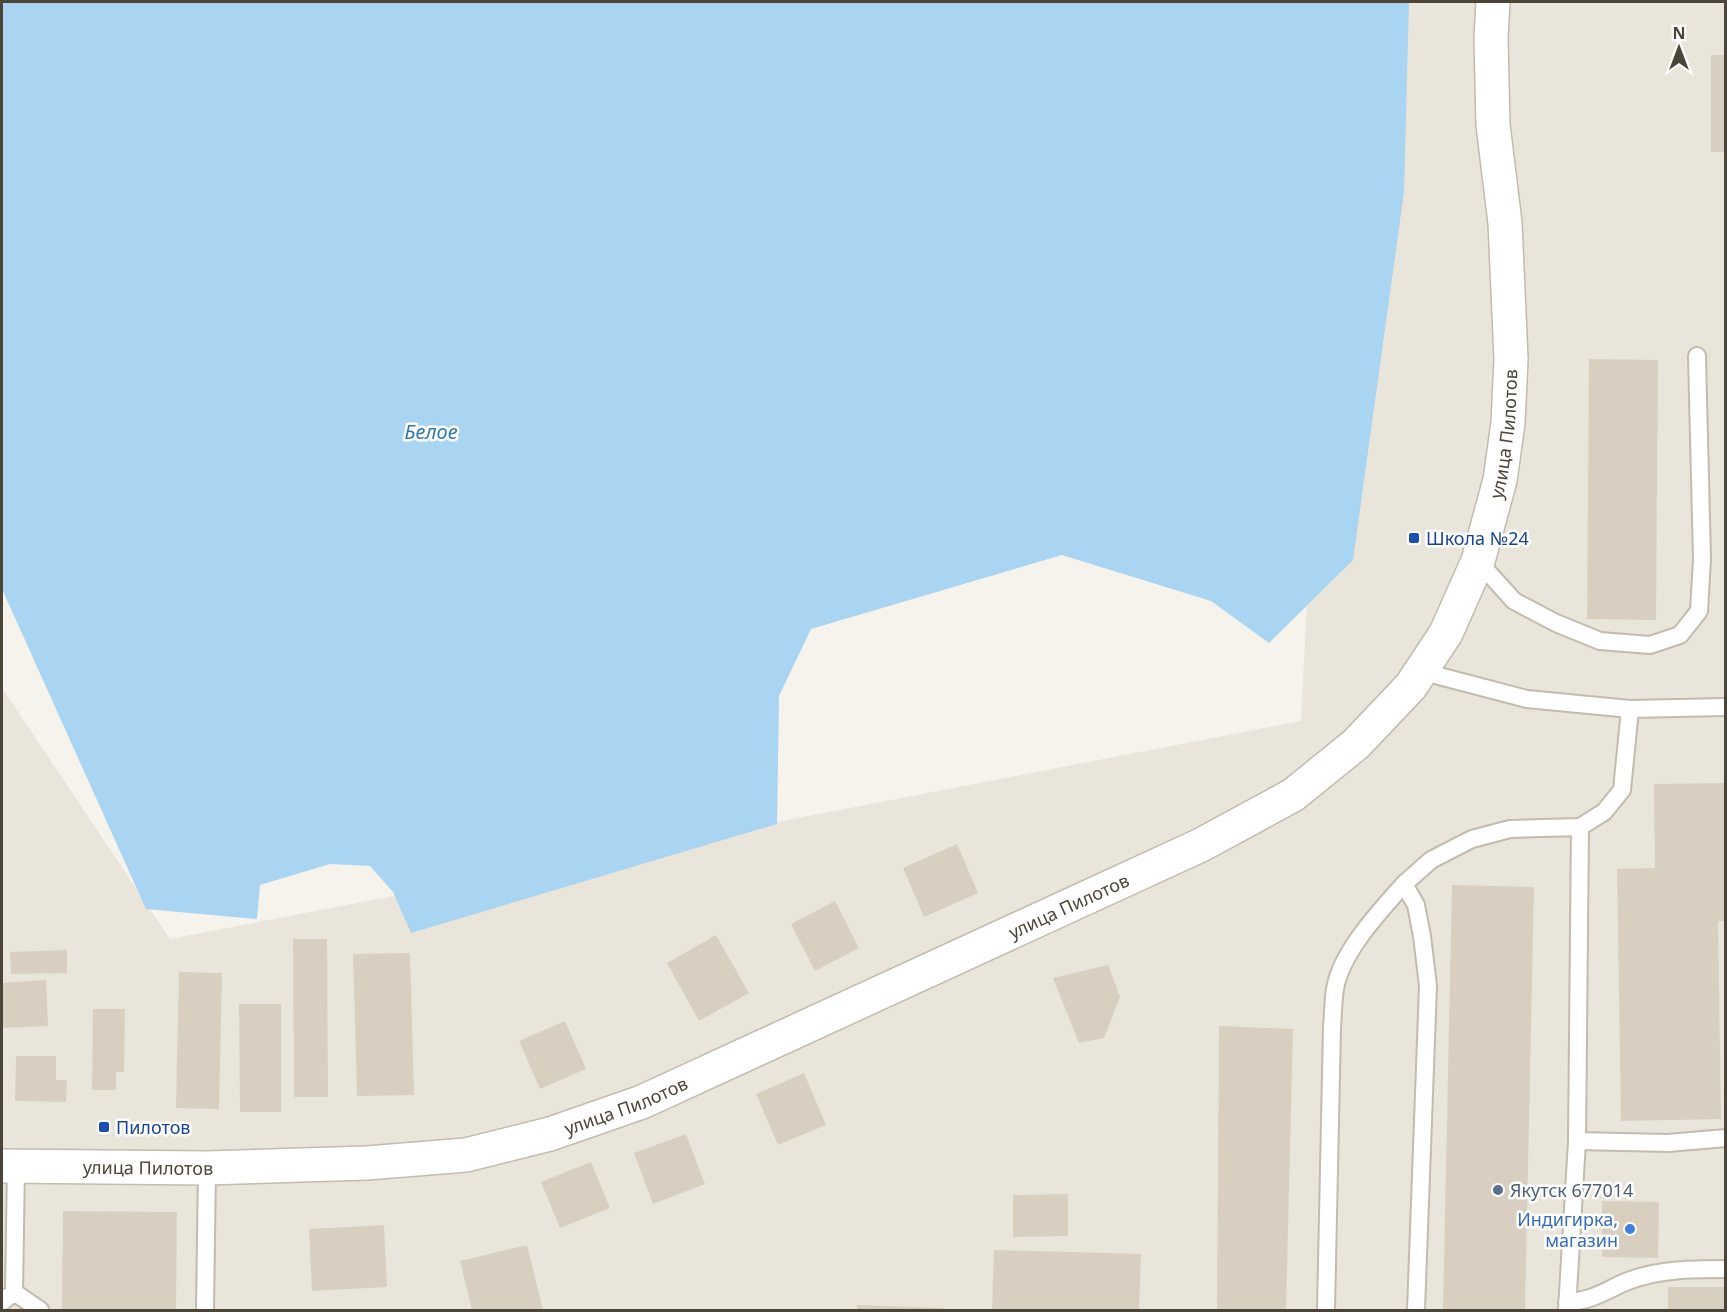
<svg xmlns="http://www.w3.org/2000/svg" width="1727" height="1312" font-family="'Noto Sans',sans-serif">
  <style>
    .residential { fill: #eae5da }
    .water { fill: #a9d4f2 }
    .building { fill: #d8cfc1 }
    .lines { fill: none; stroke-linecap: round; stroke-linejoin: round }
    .service-casing { stroke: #c2bbae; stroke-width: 20 }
    .tertiary-casing { stroke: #c2bbae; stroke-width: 36 }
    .service { stroke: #fff; stroke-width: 16 }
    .tertiary { stroke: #fff; stroke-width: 33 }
    .transit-dot { fill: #1a4fb4; stroke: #fff; stroke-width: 2 }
    .service-dot { fill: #5c6f8a; stroke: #fff; stroke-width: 2 }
    .shop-dot { fill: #3f7fe0; stroke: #fff; stroke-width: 2 }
    .labels { text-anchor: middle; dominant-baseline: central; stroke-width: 5; stroke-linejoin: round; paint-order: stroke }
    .street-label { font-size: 18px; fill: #4b4439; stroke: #fff }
    .transit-label { font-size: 18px; fill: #164399; stroke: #fff; text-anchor: start }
    .service-label { font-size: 18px; fill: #4e5e75; stroke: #fff; text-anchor: start }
    .shop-label { font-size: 18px; fill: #366cbe; stroke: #fff; text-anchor: end }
    .water-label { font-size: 20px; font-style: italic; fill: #2e7ab2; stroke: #fff }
  </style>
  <rect width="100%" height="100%" fill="#f6f3ec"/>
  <!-- residential -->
  <path class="residential" d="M1337,2H1725V1310H2V688L170,939L1301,721Z"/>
  <!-- water -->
  <path class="water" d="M2,2H1409L1404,192L1353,560L1269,643L1211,601L1062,555L811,629L779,696L777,824L411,933L393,892L370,866L330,864L260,885L257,919L146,909L2,589Z"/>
  <!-- building -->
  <path class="building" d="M1711,55H1726V152H1711Z
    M1589,359L1658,360L1656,620L1587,619Z
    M1726,783V921H1718L1721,1119L1621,1121L1617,869L1655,868L1654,784Z
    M957,844L978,893L924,917L903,868Z
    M1452,885L1534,887L1525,1310H1443Z
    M835,901L859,948L815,971L791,924Z
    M716,935L749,993L699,1021L667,963Z
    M293,939H327L328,1097H294Z
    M67,950V973L11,974L10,952Z
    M410,953L414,1095L357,1096L353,954Z
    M1108,965L1120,997L1104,1038L1079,1043L1053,978Z
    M179,972L222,973L219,1109L176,1108Z
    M46,980L48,1026L2,1028V983Z
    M239,1004H281V1112H240Z
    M93,1009H125L124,1072H116V1090H92Z
    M565,1021L586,1069L540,1089L519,1041Z
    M1219,1026L1293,1029L1286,1310H1217Z
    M16,1056H56V1080H67L66,1102L15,1101Z
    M804,1073L826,1125L778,1145L756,1094Z
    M686,1134L705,1184L653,1204L634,1153Z
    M591,1162L610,1208L560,1228L541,1182Z
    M1068,1194V1236L1013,1237V1195Z
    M1602,1201L1659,1202L1658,1258L1602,1257Z
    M63,1211L177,1212L176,1310H62Z
    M384,1225L387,1287L312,1291L309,1229Z
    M527,1245L543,1310H472L460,1261Z
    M994,1250L1141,1254L1139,1310H992Z
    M1668,1287H1726V1310H1668Z
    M857,1305L944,1308V1310H857Z"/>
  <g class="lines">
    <!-- service casing -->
    <g class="service-casing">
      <path id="service" d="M1478,561L1514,601L1556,623L1600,641L1650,645L1680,635L1699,611L1702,559L1697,356
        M1420,671L1527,699L1630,709L1726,707
        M1577,1141L1668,1143L1726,1138
        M14,1292L40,1310
        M2,1302L14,1292L16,1166
        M1567,1302C1593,1301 1606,1290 1628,1281C1659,1269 1694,1269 1726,1269
        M205,1310L207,1168
        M1326,1310L1332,1027C1333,1015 1333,1002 1335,989C1341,952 1380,911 1404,884
        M1416,1310L1428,986L1422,936L1416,905L1404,884L1431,860L1472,839L1510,829L1580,827
        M1567,1310L1577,1141L1580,827L1604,812L1622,790L1630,709"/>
    </g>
    <!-- tertiary casing -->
    <g class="tertiary-casing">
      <g id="tertiary">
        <path id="s1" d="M2,1166L207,1168L367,1163L466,1155L550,1134L642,1102L1201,845L1293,795L1356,744L1411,686L1446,633L1478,561L1500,480L1508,423L1511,359L1505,223L1493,125L1491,38L1493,2"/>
      </g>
    </g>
    <!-- service -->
    <use href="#service" class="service"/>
    <!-- tertiary -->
    <use href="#tertiary" class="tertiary"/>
  </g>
  <!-- markers -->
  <g class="transit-dot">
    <rect x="1408" y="532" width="12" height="12" rx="3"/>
    <rect x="98" y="1121" width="12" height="12" rx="3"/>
  </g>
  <circle class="service-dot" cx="1498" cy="1190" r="6"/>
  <circle class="shop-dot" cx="1630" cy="1229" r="6"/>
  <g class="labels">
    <!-- street labels -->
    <g class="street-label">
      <text stroke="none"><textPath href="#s1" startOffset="1802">улица Пилотов</textPath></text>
      <text stroke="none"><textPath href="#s1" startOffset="1118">улица Пилотов</textPath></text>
      <text stroke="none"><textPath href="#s1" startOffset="632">улица Пилотов</textPath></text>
      <text stroke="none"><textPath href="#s1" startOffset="146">улица Пилотов</textPath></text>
    </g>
    <!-- transit labels -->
    <g class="transit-label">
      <text x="1426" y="538">Школа №24</text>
      <text x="116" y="1127">Пилотов</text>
    </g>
    <!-- service labels -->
    <g class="service-label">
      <text x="1510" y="1190">Якутск 677014</text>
    </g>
    <!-- shop labels -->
    <g class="shop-label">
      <text x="1618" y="1219">Индигирка,<tspan x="1618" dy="21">магазин</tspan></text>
    </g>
    <!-- water labels -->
    <g class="water-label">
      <text x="431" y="431">Белое</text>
    </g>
  </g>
  <!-- border -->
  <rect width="1727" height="1312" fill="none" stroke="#4b4439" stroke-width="6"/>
  <!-- north arrow -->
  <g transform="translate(1679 48)" stroke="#ffffff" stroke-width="4.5" paint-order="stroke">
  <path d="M0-4.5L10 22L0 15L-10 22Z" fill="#4b4439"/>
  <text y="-9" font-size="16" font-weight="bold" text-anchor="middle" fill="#4b4439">N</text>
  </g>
</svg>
